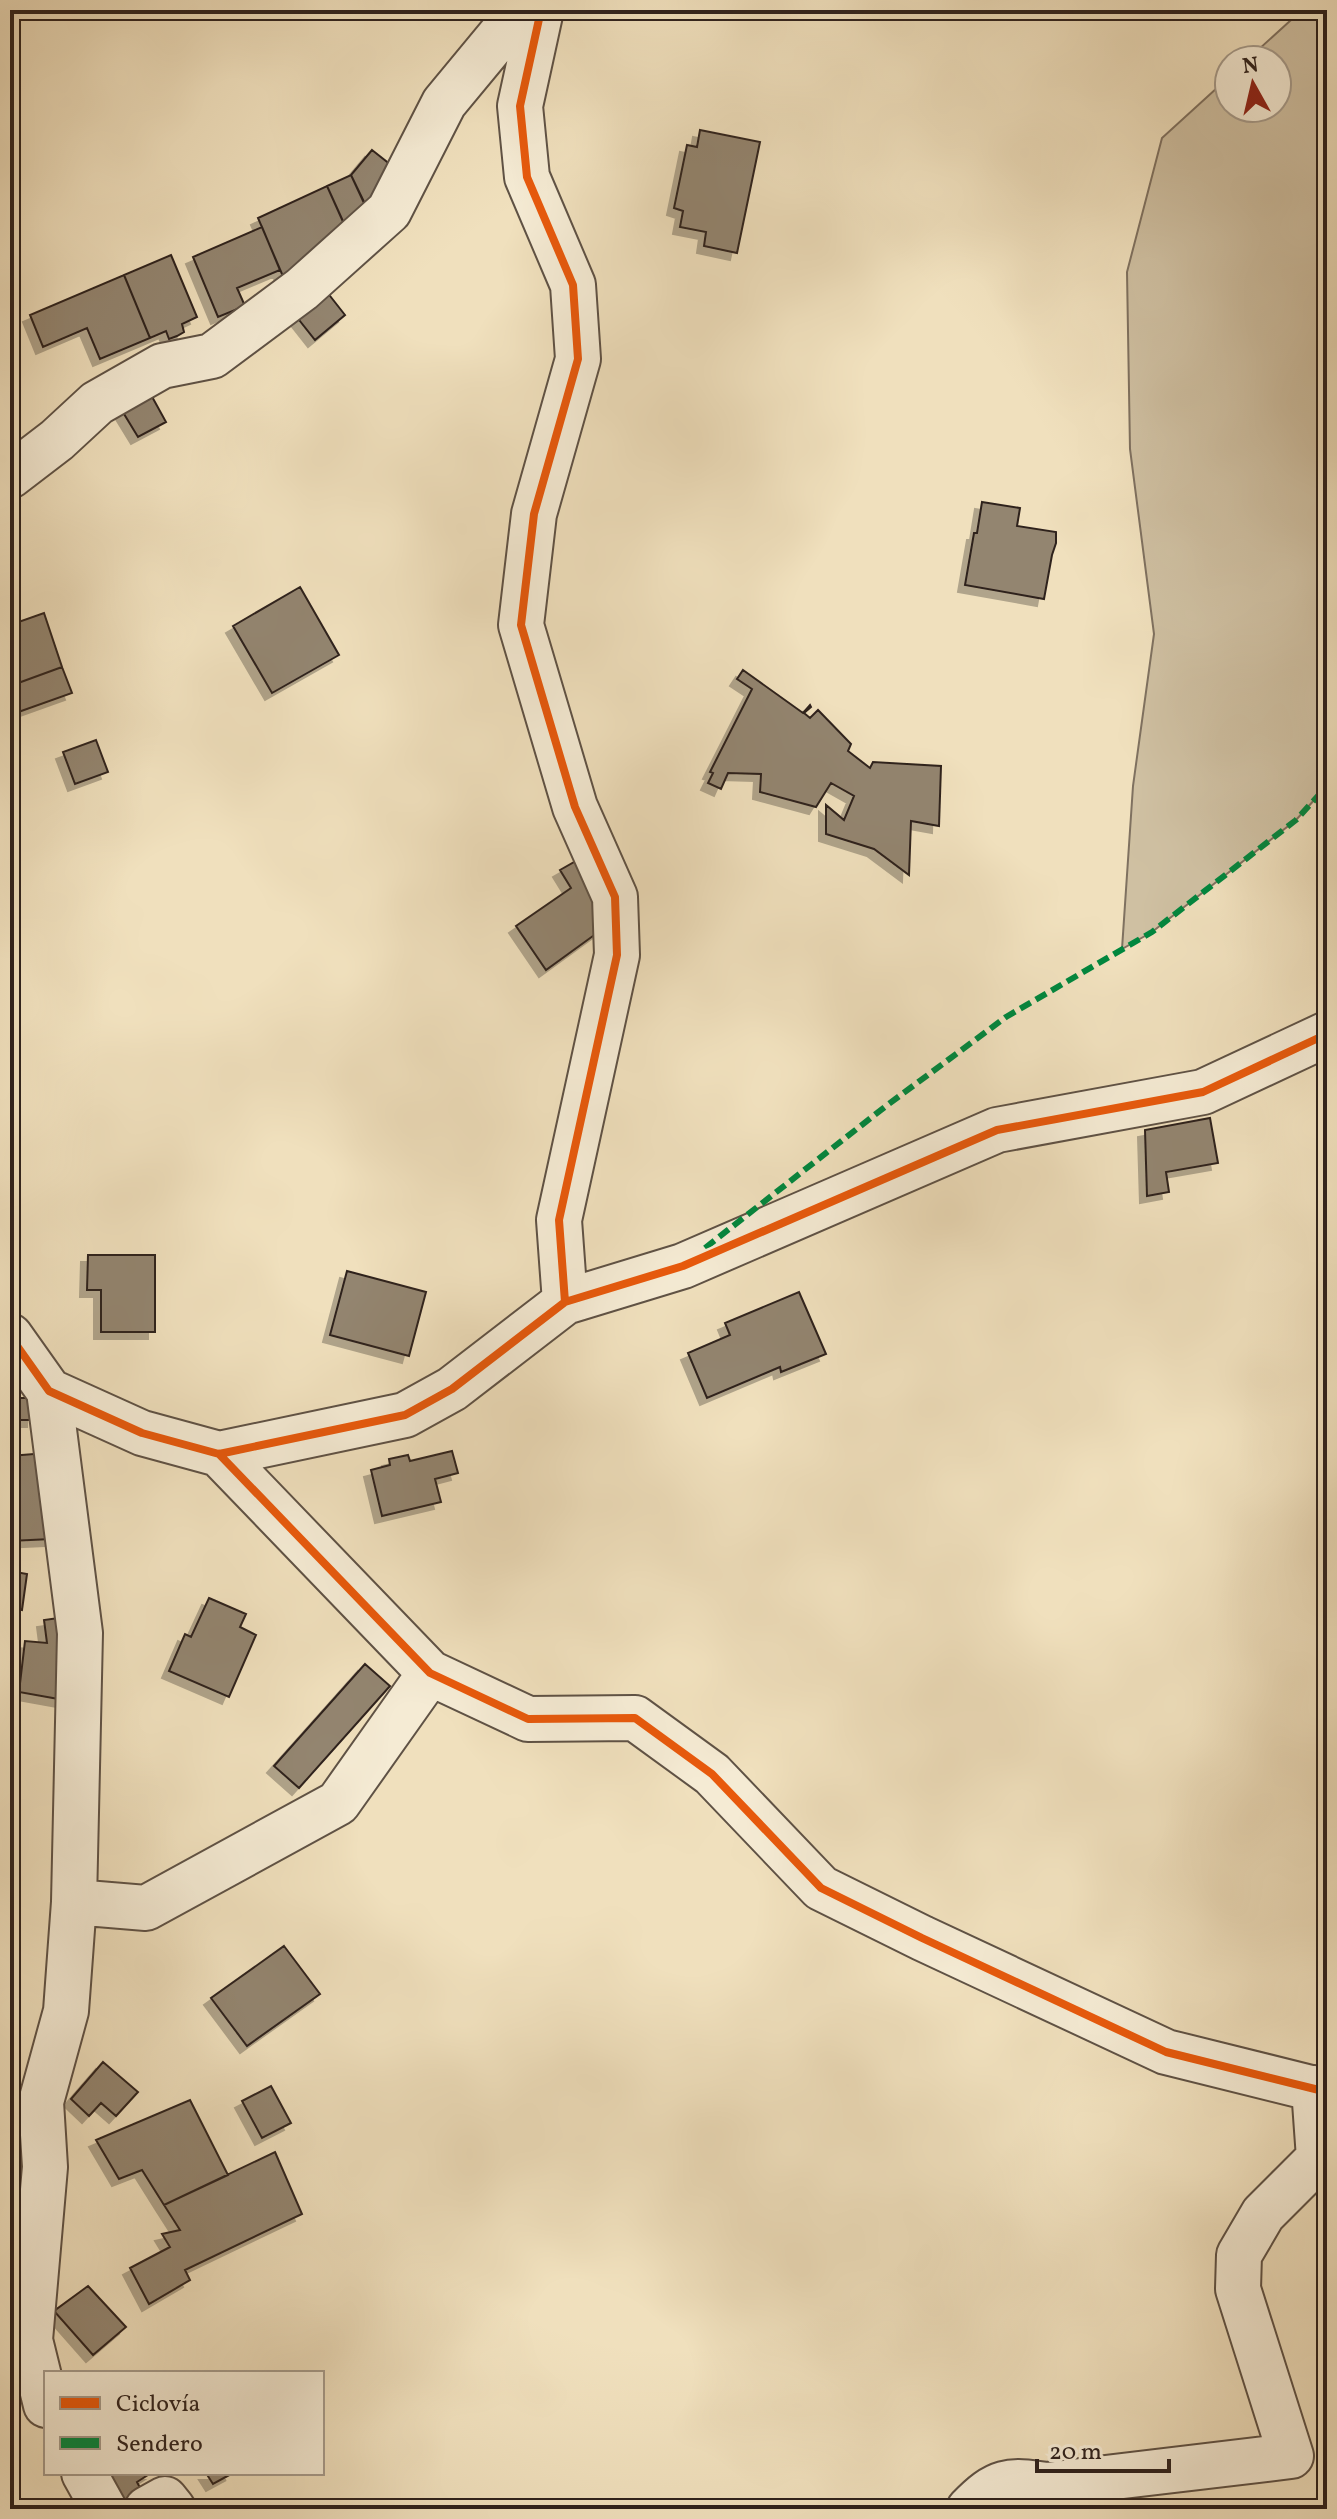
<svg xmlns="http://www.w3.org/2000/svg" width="1337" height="2519" font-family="Vollkorn,serif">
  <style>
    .green { fill: #cfc0a2; stroke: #7f7160; stroke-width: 2 }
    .building { fill: #938570; stroke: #2f221d; stroke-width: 2; filter: url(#shadow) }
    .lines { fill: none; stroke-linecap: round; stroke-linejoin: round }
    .minor-casing { stroke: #5f5245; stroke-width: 48 }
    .minor { stroke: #f5ebd4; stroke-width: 44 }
    .quiet { stroke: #00873e; stroke-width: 6; stroke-dasharray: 12 6; stroke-linecap: butt }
    .cycleway-casing { stroke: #f5ebd4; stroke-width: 13 }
    .cycleway { stroke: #e8590c; stroke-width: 8 }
  </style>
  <defs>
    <filter id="shadow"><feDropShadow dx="-7" dy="7" stdDeviation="0" flood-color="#0004"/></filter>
  </defs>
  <rect width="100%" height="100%" fill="#f0e0bd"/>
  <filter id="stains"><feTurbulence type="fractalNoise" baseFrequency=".0025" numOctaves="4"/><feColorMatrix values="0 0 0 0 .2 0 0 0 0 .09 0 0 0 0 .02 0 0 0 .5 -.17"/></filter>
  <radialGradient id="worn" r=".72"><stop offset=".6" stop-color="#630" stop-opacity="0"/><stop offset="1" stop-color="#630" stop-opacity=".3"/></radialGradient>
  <!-- green -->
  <path class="green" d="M1302,10H1327V786L1296,820L1152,932L1122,949L1133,786L1154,634L1130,449L1127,272L1162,138L1229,77V108H1277V60H1247Z"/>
  <!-- building -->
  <path class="building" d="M700,130L760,142L737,253L704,246L706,232L680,227L683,211L674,208L687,145L697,147Z
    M372,150L396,169L366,206L351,175Z
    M351,175L371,218L347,230L327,186Z
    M327,186L349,235L288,288L258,218Z
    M262,227L280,270L237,288L245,306L218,317L193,257Z
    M171,255L197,317L182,324L184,332L177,336L169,339L166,331L150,338L124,275Z
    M124,275L150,338L100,359L87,328L43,347L30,315Z
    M323,287L345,315L315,340L292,311Z
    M150,393L166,422L138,437L121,409Z
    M982,502L1020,508L1017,526L1056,532V543L1052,555L1044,599L965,585L974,533H977Z
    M300,587L339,655L272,693L233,626Z
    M44,613L62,667L10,686V616L13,624Z
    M62,667L72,693L10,715V686Z
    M743,670L803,713L810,705L811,707L804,713L810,718L818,710L851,744L848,751L870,768L873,762L941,766L939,826L911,821L909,875L874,849L826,834V805L844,820L854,796L831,783L816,807L760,792L761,774L728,773L721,789L708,783L713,773L710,772L752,689L737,679Z
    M96,740L108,772L75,784L63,752Z
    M576,861L604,928L546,970L516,926L571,888L560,870Z
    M1210,1118L1218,1163L1166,1172L1169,1192L1147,1196L1145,1130Z
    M88,1255H155V1332H101V1290H87Z
    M347,1271L426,1292L409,1356L330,1335Z
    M799,1292L826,1354L781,1372L780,1367L707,1398L688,1353L730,1335L725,1323Z
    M10,1398H34V1420H19V1439H10Z
    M452,1451L458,1473L435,1479L441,1502L382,1516L371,1470L390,1465L389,1459L408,1455L410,1461Z
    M46,1453L51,1539L10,1541V1456Z
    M10,1571L27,1574L22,1610L10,1608Z
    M209,1598L246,1614L240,1627L256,1635L229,1697L169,1671L185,1634L191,1637Z
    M66,1617L64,1700L19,1692L25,1641L47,1643L44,1620Z
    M365,1664L390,1686L299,1788L274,1766Z
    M284,1946L320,1994L247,2046L211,1998Z
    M103,2062L138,2092L116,2116L101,2103L89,2116L71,2099Z
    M271,2086L291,2123L262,2138L242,2101Z
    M190,2100L228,2175L164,2205L142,2170L119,2179L96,2140Z
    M275,2152L302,2214L185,2270L190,2280L149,2304L130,2268L170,2247L162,2234L180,2230L164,2205Z
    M88,2286L126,2327L93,2355L54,2311Z
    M99,2473H151L137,2482L146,2499L128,2509H119Z
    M206,2473H233L213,2484Z"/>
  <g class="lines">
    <!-- minor casing -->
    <g class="minor-casing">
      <path id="minor" d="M541,10L520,106L527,177L573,285L578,359L534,514L521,625L575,807L615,897L617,955L559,1220L565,1302
        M10,476L57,440L97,403L162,366L212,356L302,289L389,211L444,103L521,10
        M10,1336L49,1391L142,1433L219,1454L405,1415L452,1389L565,1302L683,1266L997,1130L1203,1092L1327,1034
        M49,1391L80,1633L74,1902L146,1908L338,1803L430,1673
        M219,1454L430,1673L528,1719L635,1718L712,1774L821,1888L922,1938L1166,2052L1327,2092
        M46,2405L30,2340L45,2167L41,2102L66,2011L74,1902
        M84,2473L104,2509
        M147,2509L165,2499L173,2509
        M969,2509C997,2480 1008,2479 1047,2485
        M1017,2509L1047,2485L1291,2456L1238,2289L1239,2255L1263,2214L1319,2158L1314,2088"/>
    </g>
    <!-- minor -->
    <use href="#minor" class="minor"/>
    <!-- quiet -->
    <path class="quiet" d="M705,1248L886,1106L1006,1017L1152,932L1296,820L1327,786"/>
    <!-- cycleway casing -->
    <g class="cycleway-casing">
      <path id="cycleway" d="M541,10L520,106L527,177L573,285L578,359L534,514L521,625L575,807L615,897L617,955L559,1220L565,1302
        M10,1336L49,1391L142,1433L219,1454L405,1415L452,1389L565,1302L683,1266L997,1130L1203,1092L1327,1034
        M219,1454L430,1673L528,1719L635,1718L712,1774L821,1888L922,1938L1166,2052L1327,2092"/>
    </g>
    <!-- cycleway -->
    <use href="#cycleway" class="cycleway"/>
  </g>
  <!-- margin -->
  <rect width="1337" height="2519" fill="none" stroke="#f0e0bd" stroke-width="40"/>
  <rect x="12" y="12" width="1313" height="2495" fill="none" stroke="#2f221d" stroke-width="4"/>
  <rect x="20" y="20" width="1297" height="2479" fill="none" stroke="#2f221d" stroke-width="2"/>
  <!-- legend -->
  <rect x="44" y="2371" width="280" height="104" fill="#f5ebd4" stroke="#a69b8b" stroke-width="2"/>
  <rect x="60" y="2397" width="40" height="12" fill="#e8590c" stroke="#a69b8b" stroke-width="2"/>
  <text x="116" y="2411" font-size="24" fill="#2f221d">Ciclovía</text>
  <rect x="60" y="2437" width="40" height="12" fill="#00873e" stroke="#a69b8b" stroke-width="2"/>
  <text x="116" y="2451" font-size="24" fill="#2f221d">Sendero</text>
  <!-- north arrow -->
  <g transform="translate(1253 84) rotate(352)"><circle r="38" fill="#f5ebd4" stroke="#a69b8b" stroke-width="2"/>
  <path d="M0-6L14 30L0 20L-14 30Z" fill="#8f2418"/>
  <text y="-12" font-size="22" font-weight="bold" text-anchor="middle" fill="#2f221d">N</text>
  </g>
  <!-- scale -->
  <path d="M1037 2459v12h132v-12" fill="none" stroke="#2f221d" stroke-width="4"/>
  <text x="1049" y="2459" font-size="24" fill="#2f221d" stroke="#f5ebd4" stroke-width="6" paint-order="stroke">20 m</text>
  <rect width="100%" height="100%" filter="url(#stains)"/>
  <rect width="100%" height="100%" fill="url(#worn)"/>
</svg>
